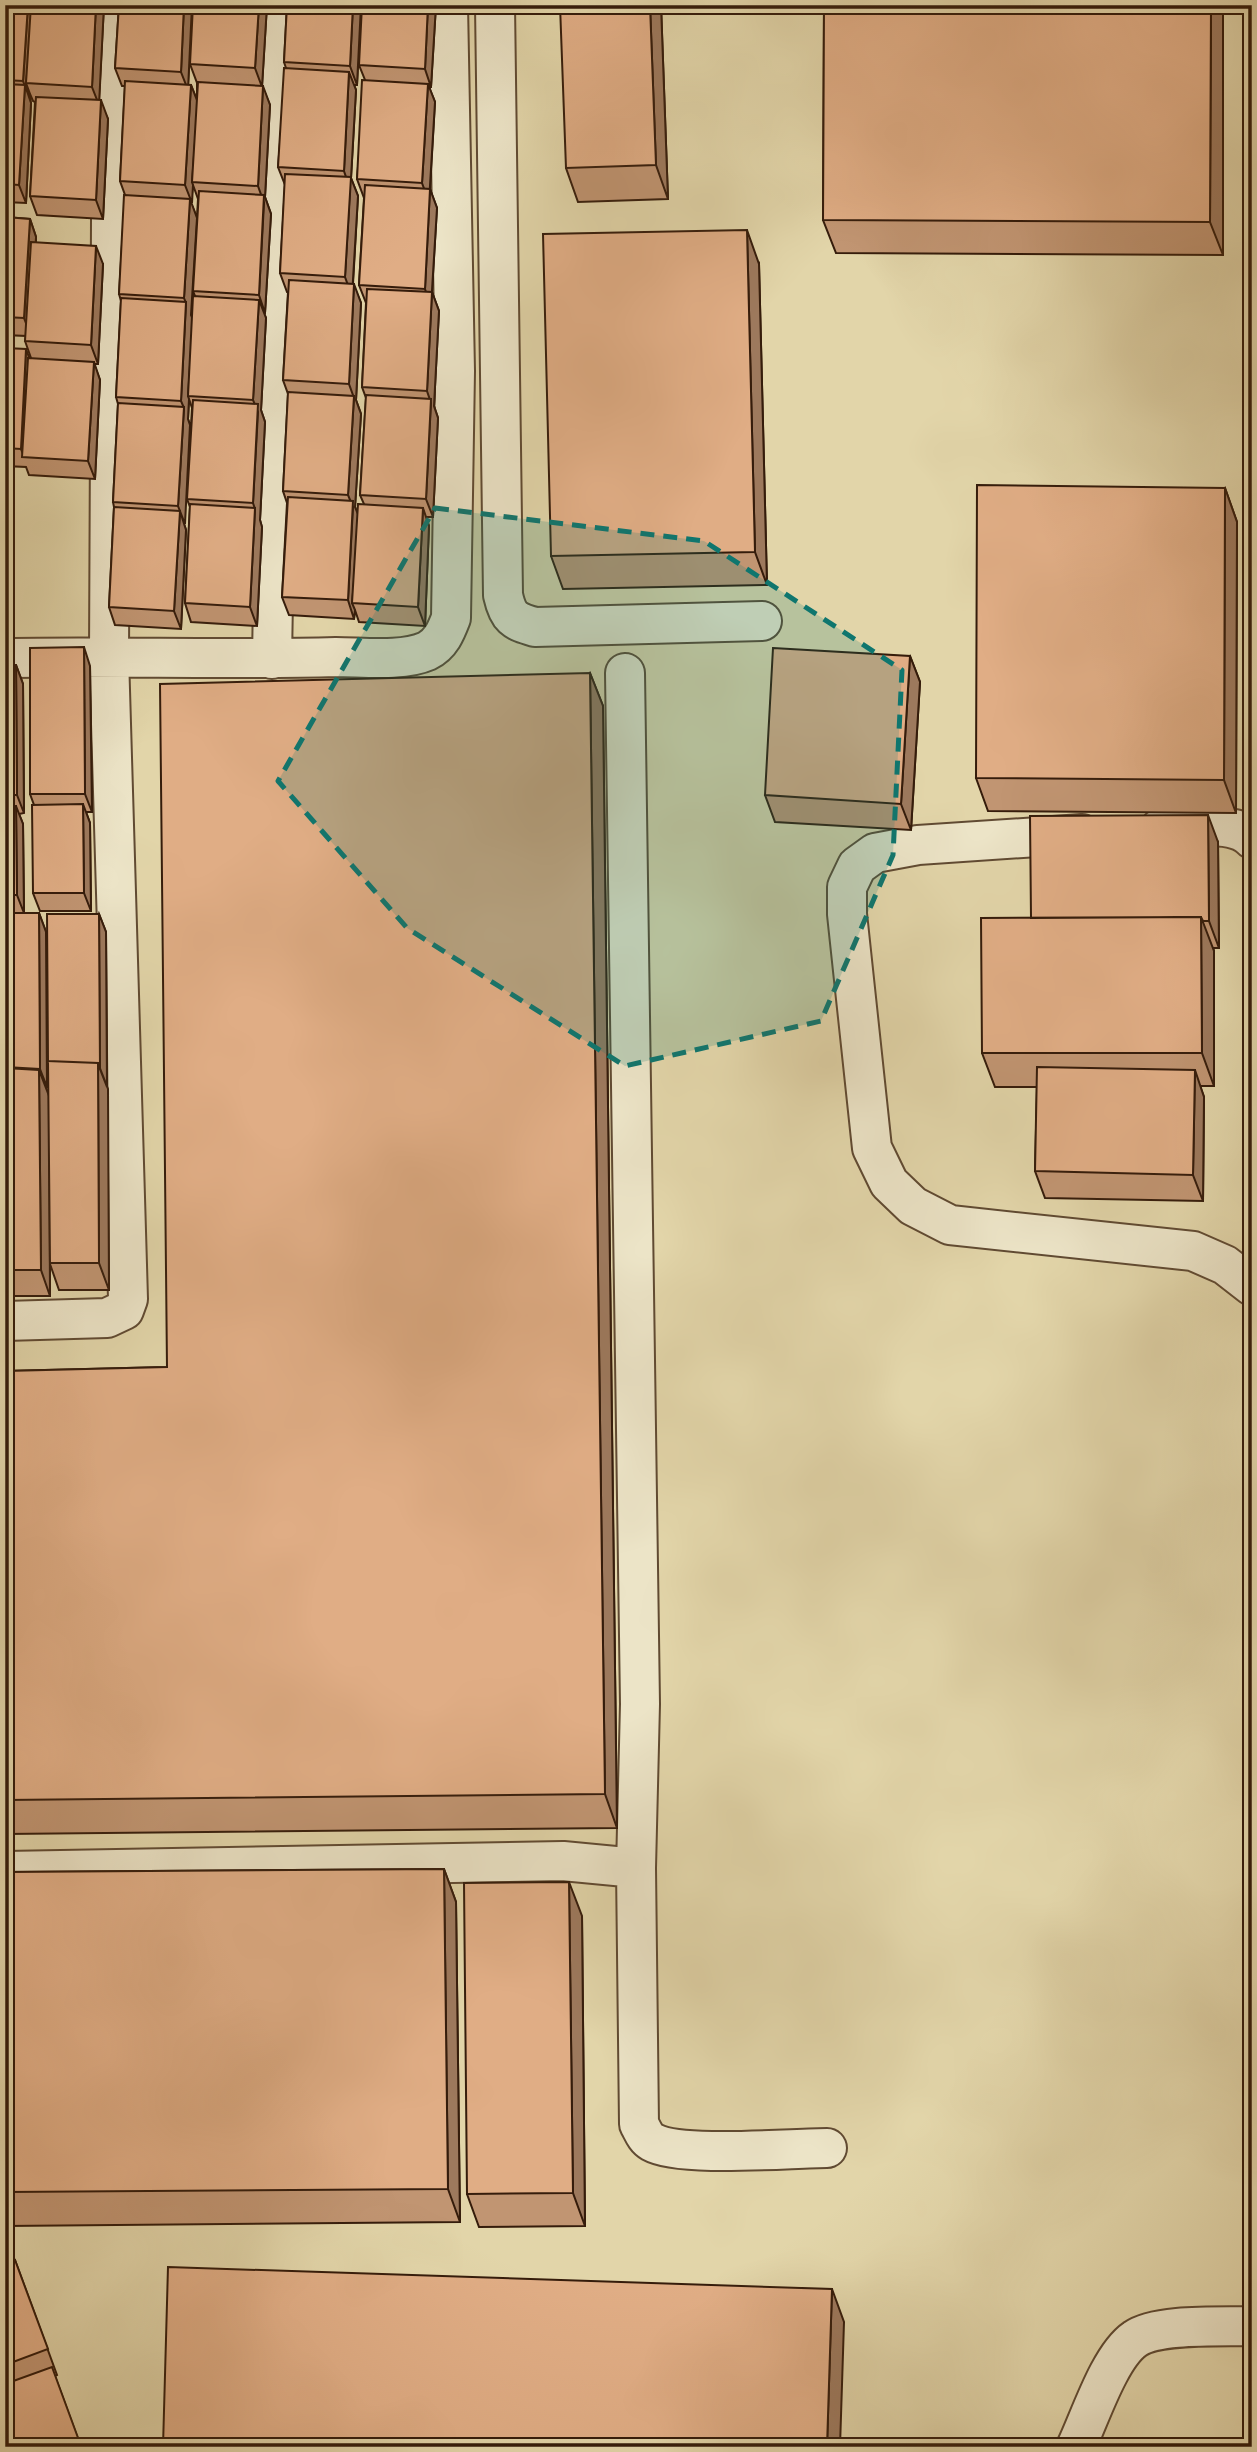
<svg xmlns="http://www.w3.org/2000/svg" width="1257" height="2452" font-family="'IM FELL Great Primer',serif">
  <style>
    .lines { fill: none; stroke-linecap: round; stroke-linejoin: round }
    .minor-casing { stroke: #604a32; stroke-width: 42 }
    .minor { stroke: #ece4c7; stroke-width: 38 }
    .wall { fill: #c19572; stroke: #351c0b; stroke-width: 2; fill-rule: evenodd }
    .shaded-wall { fill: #9d795d; stroke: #351c0b; stroke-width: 2 }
    .building { fill: #e0ad85; stroke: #351c0b; stroke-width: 2 }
    .marked { fill: #0f766e; fill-opacity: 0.2; stroke: #0f766e; stroke-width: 5; stroke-dasharray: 14 9; stroke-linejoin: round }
  </style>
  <rect width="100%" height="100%" fill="#e2d5a9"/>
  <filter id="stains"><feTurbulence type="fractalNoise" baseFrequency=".00286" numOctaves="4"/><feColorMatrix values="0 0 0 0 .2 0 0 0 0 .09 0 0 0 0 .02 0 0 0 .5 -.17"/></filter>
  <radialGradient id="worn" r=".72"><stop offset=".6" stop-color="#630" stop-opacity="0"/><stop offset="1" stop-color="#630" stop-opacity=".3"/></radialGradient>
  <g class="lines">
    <!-- minor casing -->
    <g class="minor-casing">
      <path id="minor" d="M495,5L503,595C508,618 514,621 535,627L762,621
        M5,658C116,656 226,660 336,657C363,657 402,662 427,651C441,644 446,631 451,618L455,371L448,5
        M272,659L283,5
        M1159,829C1184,827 1234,819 1252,839
        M1082,834L918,845L875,853L857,866L847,887V914L872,1148L889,1183L913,1206L950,1225L1193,1251L1225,1265L1252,1286
        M5,1321L107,1318L124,1310L128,1299L109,656L112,5
        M636,1868L639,2124C643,2131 645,2138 652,2142C680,2158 790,2148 827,2148
        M5,1871L563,1861L636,1868L640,1704L625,673
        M1076,2447C1090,2418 1109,2357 1135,2339C1157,2323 1223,2327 1252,2326"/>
    </g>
    <!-- minor -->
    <use href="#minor" class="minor"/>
  </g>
  <!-- wall -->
  <path class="wall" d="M5,5H104L99,100L108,119L103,219L37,215L30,196L35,102L33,101L30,94V99L31,103L26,203L5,202Z
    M119,5H192L188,85H191L197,100V83L190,64L267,5L262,86L270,105L265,197L271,214L265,313H264L266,318L261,410L265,422L260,520L262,527L257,626L191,622L185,603L190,507L187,499L192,408L189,399L188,419L190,425L184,524L186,530L181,629L115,625L109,607L114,507L113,502L118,404L116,397L121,301L119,294L125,195L120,181L125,86H122L115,68ZM193,185L198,199L193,291L195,296L192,318L191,315L197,218L191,203Z
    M287,5H361L357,85H354L356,90L351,178L358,196L353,284L361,303L356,400L361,414L355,507L357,512L364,504L360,495L366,398L362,387L366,303L359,285L364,198L357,179L365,80L359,65L362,5H436L431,87H429L435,102L430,189L437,208L432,292L439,311L434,406L438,418L433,517H426L429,526L425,626L359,622L355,610L354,619L289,615L282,597L287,503L283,491L288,394L283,380L288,292H287L280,273L285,185L278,167L286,68L284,62Z
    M661,5L668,199L578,202L566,168Z
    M824,5H1223V255L836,253L823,220Z
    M5,217L30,219L36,237V243L103,264L98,364H94L100,380L95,479L29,475L26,467L5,466V348L31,358L25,341L26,336L5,335Z
    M759,264L767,585L563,589L551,556Z
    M1225,488L1237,522L1236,813L988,811L976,778Z
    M910,656L920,682L911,830L775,822L765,795Z
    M5,665H16L23,684L24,813L19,814L23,824L24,913H5Z
    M90,666L92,812H86L90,823L91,911H40L33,893L34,805L30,794Z
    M590,673L603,706L617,1828L5,1834V1371L167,1367Z
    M1218,842L1219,948H1213L1214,951V1086H1200L1204,1097L1203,1201L1045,1198L1035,1171L1037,1087H995L982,1053L1031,918Z
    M5,913H39L46,932L47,1087H46L48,1094L99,914L106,932L109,1290H59L50,1264V1296H5Z
    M444,1869L456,1902L460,2222L5,2226V1872Z
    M582,1916L585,2226L479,2227L467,2194Z
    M15,2260L57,2375L55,2376L81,2447H5V2263Z"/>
  <!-- shaded-wall -->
  <path class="shaded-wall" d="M28,5H35L26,83L30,94V99L23,81Z
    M96,5H104L99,105L92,87Z
    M184,5H192L188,90L181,72Z
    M259,5H267L262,87L255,68Z
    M353,5H361L357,85L350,66Z
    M428,5H436L431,87L425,69Z
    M650,5H661L668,199L656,165Z
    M1211,5H1223V255L1210,222Z
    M349,72L356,90L351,178L358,196L352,296L345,277L350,189L344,171Z
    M428,84L435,102L429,202L422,183Z
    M25,85L31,103L26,203L19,185Z
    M191,85L198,103L192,182L193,185L192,203L185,185Z
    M263,86L270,105L265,197L271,214L265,313L259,295L264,203L258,186Z
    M101,100L108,119L103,219L96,200Z
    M430,189L437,208L431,307L425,289Z
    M190,199L197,218L191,315L193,320L188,396L189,399L188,419L190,425L185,524L178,506L184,408L181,401L186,303L184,298Z
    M30,219L36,237L31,336L24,318Z
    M747,230L759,264L767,585L755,552Z
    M96,246L103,264L98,364L91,345Z
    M354,284L361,303L356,400L361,414L355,507L360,519L352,603L355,610L354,619L348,600L353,507L348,495L354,398L349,384Z
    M432,292L439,311L434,406L438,418L433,517L426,499L431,403L427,391Z
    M259,300L266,318L261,410L265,422L260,520L262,527L257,626L250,607L255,509L253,503L258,412L253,400Z
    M26,349L33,368L24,457L21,449Z
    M94,362L100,380L95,479L88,461Z
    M1225,488L1237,522L1236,813L1224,780Z
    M423,508L429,526L425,626L418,607Z
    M180,511L186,530L181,629L174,611Z
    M84,647L90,666L92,812L85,794Z
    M910,656L920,682L911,830L901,804Z
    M16,665L23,684L24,813L17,795Z
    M590,673L603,706L617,1828L605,1794Z
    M83,804L90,823L91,911L84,893Z
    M16,806L23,824L24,913L17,895Z
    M1208,815L1218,842L1219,948L1209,921Z
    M39,913L46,932L47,1087L40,1069Z
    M99,914L106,932L107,1087L100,1069Z
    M1201,917L1214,951V1086L1202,1053Z
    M98,1063L108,1089L109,1290L99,1263Z
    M39,1070L49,1096L50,1296L41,1270Z
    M1195,1070L1204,1097L1203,1201L1193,1175Z
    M444,1869L456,1902L460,2222L448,2189Z
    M569,1882L582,1916L585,2226L573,2193Z
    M832,2289L844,2322L840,2447H827Z"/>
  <!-- building -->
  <path class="building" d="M5,5H28L23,81L5,80Z
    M31,5H96L92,87L26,83Z
    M119,5H184L181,72L115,68Z
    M193,5H259L255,68L190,64Z
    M287,5H353L350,66L284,62Z
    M362,5H428L425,69L359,65Z
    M560,5H650L656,165L566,168Z
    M824,5H1211L1210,222L823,220Z
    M284,68L349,72L344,171L278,167Z
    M362,80L428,84L422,183L357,179Z
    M125,81L191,85L185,185L120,181Z
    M198,82L263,86L258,186L192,182Z
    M5,84L25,85L19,185L5,184Z
    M36,97L101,100L96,200L30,196Z
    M285,174L351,177L345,277L280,273Z
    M365,185L430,189L425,289L359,285Z
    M199,191L264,195L259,295L193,291Z
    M124,195L190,199L184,298L119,294Z
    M5,217L30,219L24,318L5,317Z
    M747,230L755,552L551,556L543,234Z
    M31,242L96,246L91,345L25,341Z
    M289,280L354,284L349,384L283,380Z
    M367,289L432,292L427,391L362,387Z
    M193,296L259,300L253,400L188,396Z
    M121,298L186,302L181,401L116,397Z
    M5,348L26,349L21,449L5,448Z
    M28,358L94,362L88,461L22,457Z
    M288,392L354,396L348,495L283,491Z
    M366,395L431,399L426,499L360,495Z
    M193,400L258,404L253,503L187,499Z
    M118,403L184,407L178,506L113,502Z
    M977,485L1225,488L1224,780L976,778Z
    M288,497L353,501L348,600L282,597Z
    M190,504L255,508L250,607L185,603Z
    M358,504L423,508L418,607L352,603Z
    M114,507L180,511L174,611L109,607Z
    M84,647L85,794H30V648Z
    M773,648L910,656L901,804L765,795Z
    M5,665H16L17,795H5Z
    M590,673L605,1794L5,1800V1371L167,1367L160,684Z
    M83,804L84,893H33L32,805Z
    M5,806H16L17,895H5Z
    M1208,815L1209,921H1203L1201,917L1031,918L1030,816Z
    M5,913H39L40,1069L5,1067Z
    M47,914H99L100,1069L98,1063L48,1061Z
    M1201,917L1202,1053H982L981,918Z
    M48,1061L98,1063L99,1263H50Z
    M1037,1067L1195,1070L1193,1175L1035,1171Z
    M5,1068L39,1070L41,1270H5Z
    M444,1869L448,2189L5,2192V1872Z
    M569,1882L573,2193L467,2194L464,1883Z
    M15,2260L48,2349L5,2365V2263Z
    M168,2267L832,2289L827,2447H163Z
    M52,2367L81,2446L5,2447V2384Z"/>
  <!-- marked area -->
  <path class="marked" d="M435,508L704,541L902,670L893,855L821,1021L625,1066L407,928L278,781Z"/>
  <!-- margin -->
  <rect width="1257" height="2452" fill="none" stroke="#e2d5a9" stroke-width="28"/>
  <rect x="7" y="7" width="1243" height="2438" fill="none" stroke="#351c0b" stroke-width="3.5"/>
  <rect x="14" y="14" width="1229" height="2424" fill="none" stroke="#351c0b" stroke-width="2"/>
  <rect width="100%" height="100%" filter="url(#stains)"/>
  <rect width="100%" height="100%" fill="url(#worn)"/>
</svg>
